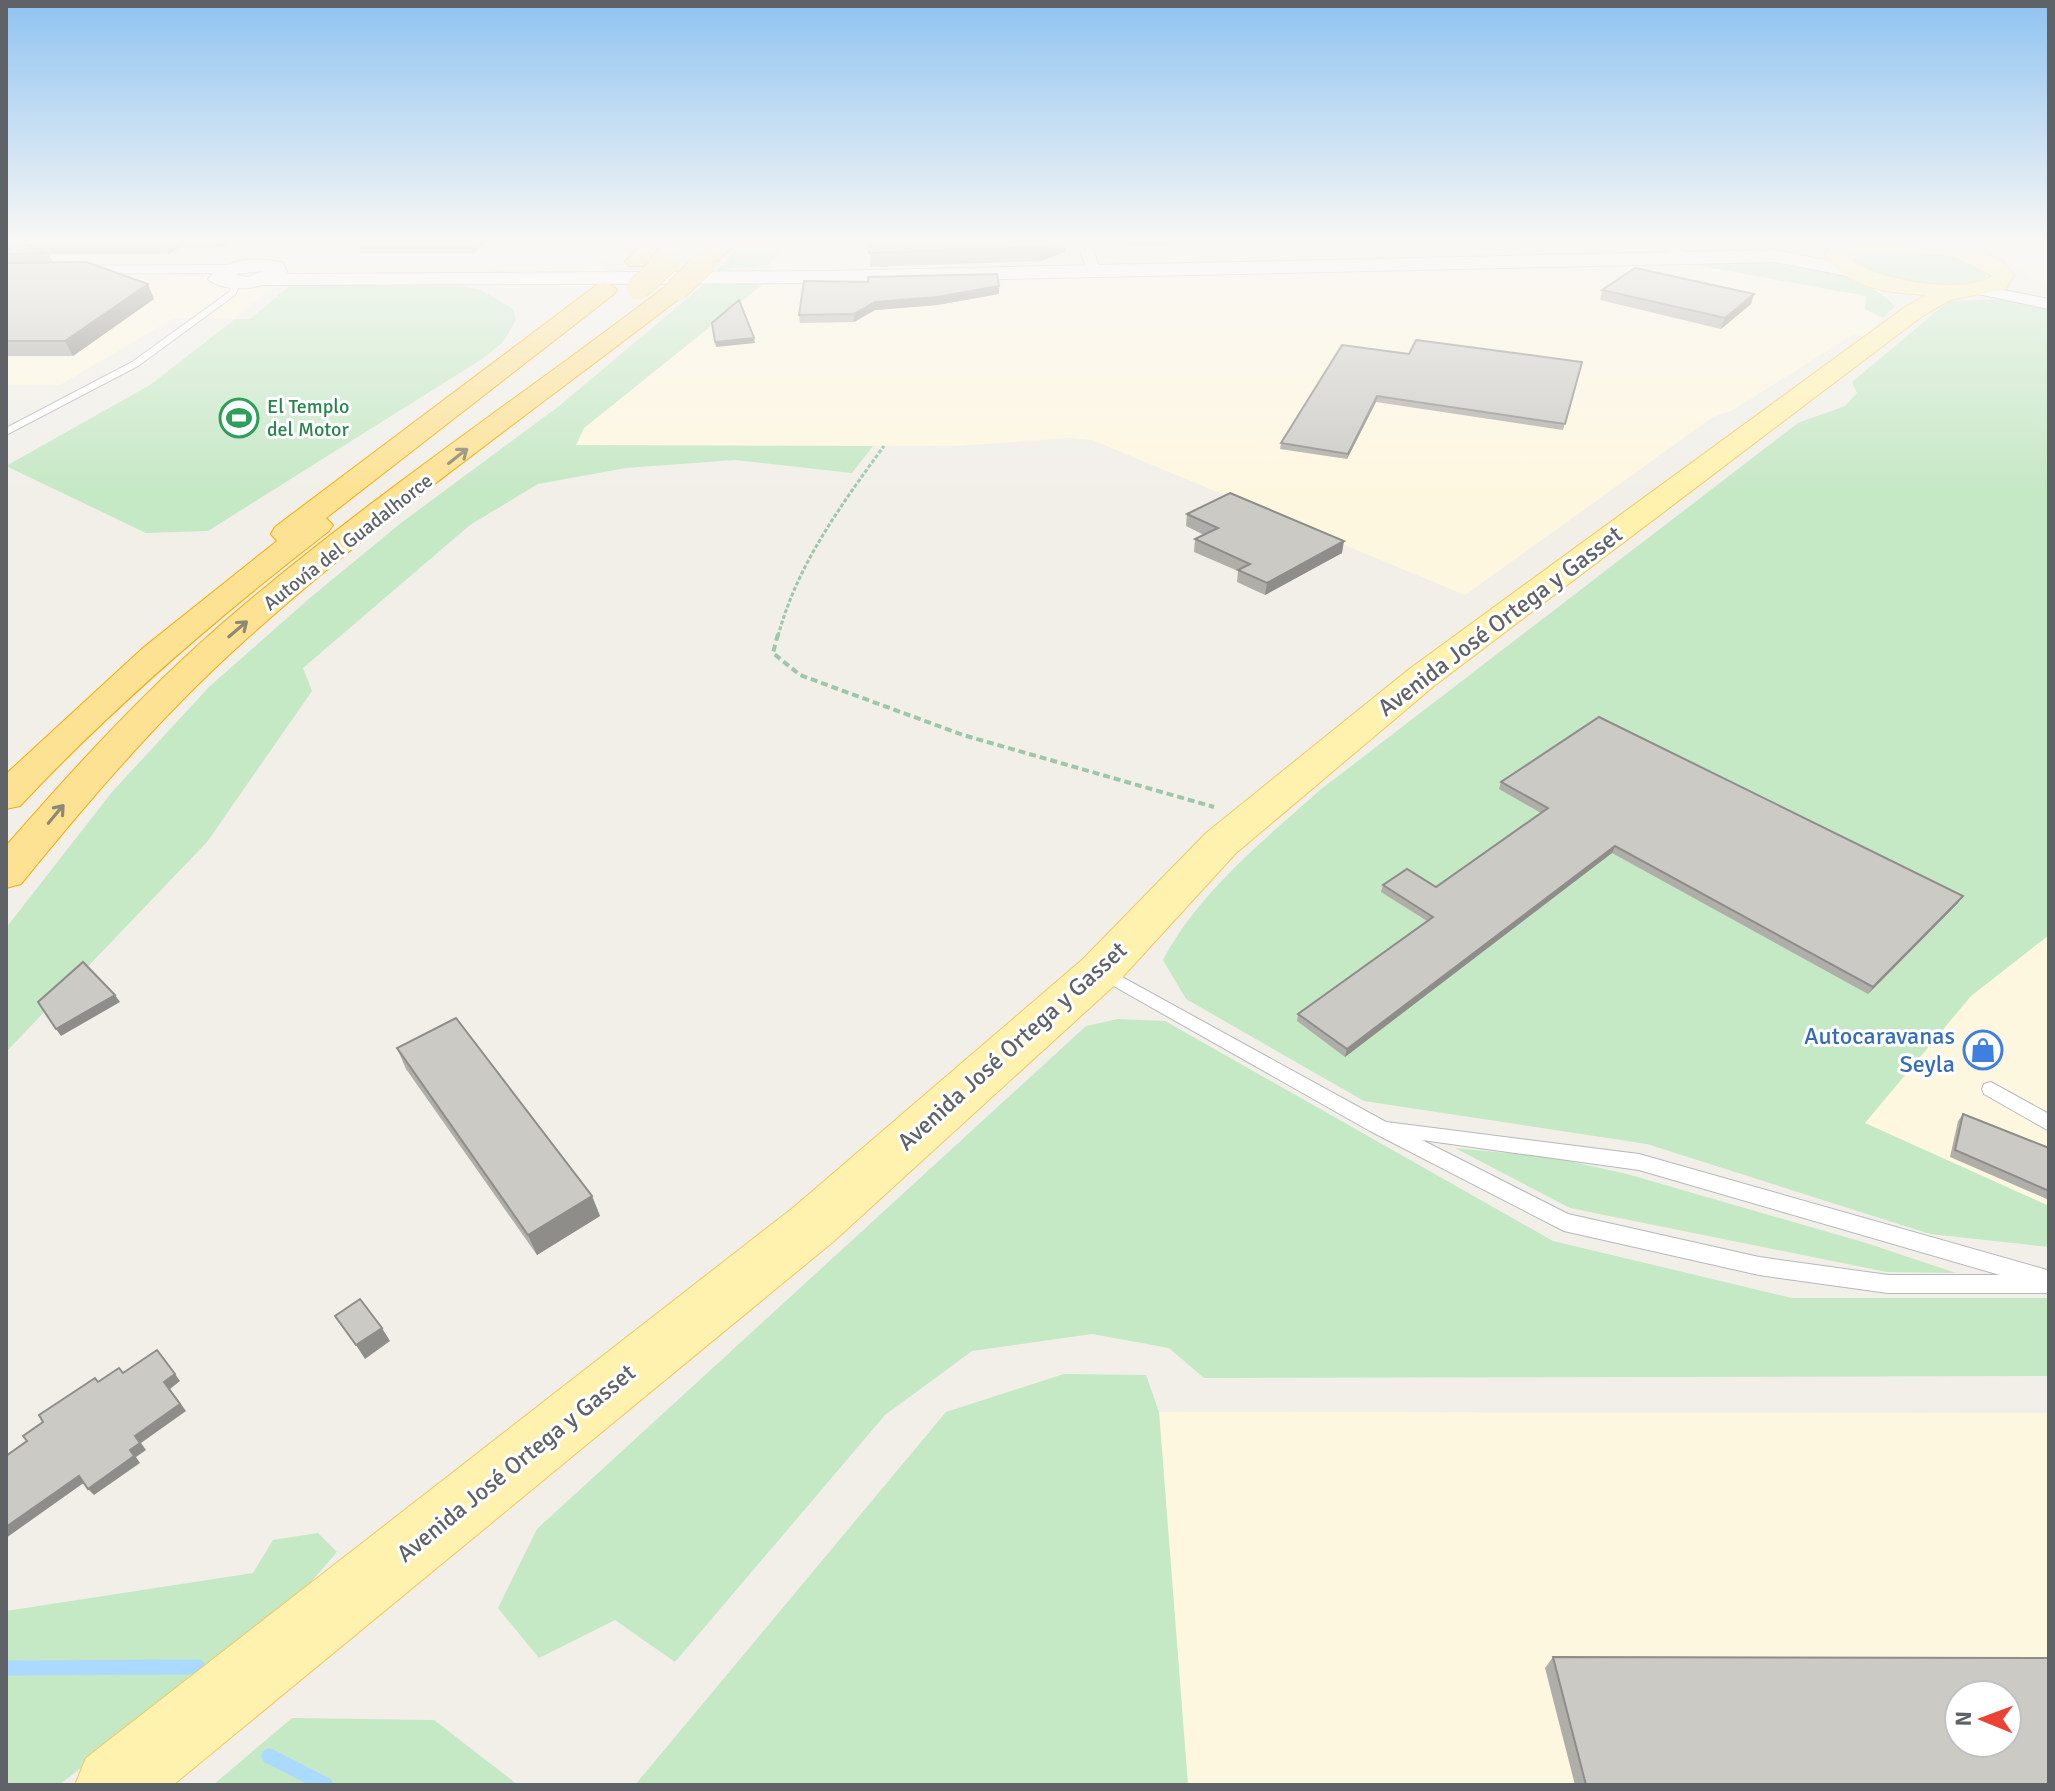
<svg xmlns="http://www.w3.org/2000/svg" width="2055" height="1791" font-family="Signika,sans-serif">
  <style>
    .commercial { fill: #fef7e0; fill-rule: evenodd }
    .green { fill: #c5e8c5; fill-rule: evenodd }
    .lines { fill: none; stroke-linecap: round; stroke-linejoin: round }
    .stream { stroke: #aadaff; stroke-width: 15 }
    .lane-casing { stroke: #b5b8bc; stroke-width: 2 }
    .street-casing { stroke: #b5b8bc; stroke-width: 2 }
    .secondary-casing { stroke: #b6babf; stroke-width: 2 }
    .primary-casing { stroke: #f2c960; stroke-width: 2 }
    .highway-casing { stroke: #f9ab00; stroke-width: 2 }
    .path-far1 { stroke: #9cc7a9; stroke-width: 3; stroke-dasharray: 4 2; stroke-linecap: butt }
    .path { stroke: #9cc7a9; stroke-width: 4; stroke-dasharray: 7 4; stroke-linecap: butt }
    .lane { fill: #fff; fill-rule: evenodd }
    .street { fill: #fff; fill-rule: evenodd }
    .secondary { fill: #fff; fill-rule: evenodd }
    .primary { fill: #fff2af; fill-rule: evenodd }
    .highway { fill: #fde293; fill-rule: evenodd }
    .highway-bridge-casing { stroke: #f9ab00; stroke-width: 24; stroke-linecap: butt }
    .highway-bridge { stroke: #fde293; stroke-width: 23 }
    .wall { fill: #afaea9 }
    .shaded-wall { fill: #8f8d8a }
    .building { fill: #cccac5; stroke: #8f8d8a; stroke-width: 2; fill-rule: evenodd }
    .oneway { stroke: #8e8975 }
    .labels { text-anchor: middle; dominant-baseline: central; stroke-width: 6; stroke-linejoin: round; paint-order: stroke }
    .far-leisure-label { font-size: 20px; fill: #27864d; stroke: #fff; text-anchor: start }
    .far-street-label { font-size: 20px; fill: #5f6368; stroke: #fff }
    .street-label { font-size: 24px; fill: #5f6368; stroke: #fff }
    .shop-label { font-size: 24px; fill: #366cbe; stroke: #fff; text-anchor: end }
  </style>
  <rect width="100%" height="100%" fill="#f1efe8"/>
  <!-- commercial -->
  <path class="commercial" d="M6,242H632L599,264L607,271L595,286L275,285L234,318H174L60,385H6Z
    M787,242H1812L1787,244L1804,264L1879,290L1895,306L1866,336L1854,334L1733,410L1713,417L1465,595L1092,440L1070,438L956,446L576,445L584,428L762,285L769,265Z
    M1977,242H2049V288L2029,276Z
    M2049,935V1206L1865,1123L1863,1105L1971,996Z
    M1159,1412L2049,1413V1785H1188ZM1959,1695H2007V1743H1959Z"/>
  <!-- green -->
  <path class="green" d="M743,242H787L769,265L727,269L715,281L773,285H762L584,428L576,445L873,446L852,473L735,460L626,468L538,484L470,525L303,668L312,691L207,842L6,1052V928L112,792L209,687L311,597L401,523L559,406L707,282Z
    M1876,248C1902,250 1973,249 1986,276C1964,298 1874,281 1854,260L1856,254Z
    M1782,262C1822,270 1866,276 1895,306L1883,318L1865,309L1866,296L1690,264Z
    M291,285L464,287L479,289L513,309L516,320L503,342L482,359L208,531L146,533L6,466L150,385L235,319H250Z
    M2007,299L2038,305L2049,312V935L1971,996L1865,1123L2049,1206V1247L1930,1234L1647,1144L1364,1101L1186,999L1163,960C1199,892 1263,841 1320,790L1798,423L1845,406L1857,393L1852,382L1949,301ZM1545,815L1612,853L1345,1056L1446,901L1422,918L1382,892L1434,894Z
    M1118,1019L1165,1021L1553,1241L1792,1298H2049V1376L1204,1378L1169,1348L1092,1334L972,1351L885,1415L675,1662L615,1620L539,1658L498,1608L537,1529L1086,1026Z
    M1455,1148L1550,1157L1627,1174L1866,1243L1956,1273L1887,1272L1570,1208Z
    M1064,1374L1146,1375L1159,1412L1188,1785H635L946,1412Z
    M318,1533L337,1552L291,1605L59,1785H6V1611L253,1573L273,1540Z
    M292,1718L434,1720L518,1785H213Z"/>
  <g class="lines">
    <!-- stream -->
    <path class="stream" d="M6,1668L198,1667
      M269,1756L326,1785"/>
    <!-- lane casing -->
    <g class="lane-casing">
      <path id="lane" d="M233,282L240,284L235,295L138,366L6,435V428L132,362L229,292Z
        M1102,966L1386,1122L1639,1154L2047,1270L2049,1293H1888L1759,1275L1564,1231L1370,1131L1096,976L1093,972L1096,968ZM1422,1140L1639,1170L2000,1275H1888L1759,1257L1568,1214Z
        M1991,1082L2049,1114V1131L1984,1094L1982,1089L1984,1084Z"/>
    </g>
    <!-- street casing -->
    <g class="street-casing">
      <path id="street" d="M1076,242H1090L1101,271L1099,274H1089Z
        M1656,242H1672L1693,259L1681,262Z
        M6,266L231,265L238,269L231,273L6,274Z
        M1978,285L2049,299V309L1973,293V287Z"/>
    </g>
    <!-- secondary casing -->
    <g class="secondary-casing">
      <path id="secondary" d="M1775,250L1860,267L1863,271L1853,277L1775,262L830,283L262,285C247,290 219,290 208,279C225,258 258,256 283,263L288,274L830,271ZM263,271L248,277L236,275L237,274Z"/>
    </g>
    <!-- primary casing -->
    <g class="primary-casing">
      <path id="primary" d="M1850,242C1900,242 1980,229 2014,275L2006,289L1950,300L1921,317L1434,686L1236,853L1117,983L834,1241L173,1785H75L86,1758L794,1207L1083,959L1206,833L1408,670L1905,307L1926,295C1889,293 1847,288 1825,256L1831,247ZM1874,248L1954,257L1992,276C1964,296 1869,280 1846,255Z"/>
    </g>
    <!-- highway casing -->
    <g class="highway-casing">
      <path id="highway" d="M643,242H664L643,266H629L625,262Z
        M716,242H738L712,266H698L694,262Z
        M606,282L617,289L614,294L326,518L333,525L329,531C219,616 115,705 20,806L6,809V774L144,647L277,541L271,534L275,527L598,284Z
        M677,282L688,289L685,294C537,409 381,517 242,643C161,716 90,799 21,884L6,888V846C72,770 140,696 216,629C359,504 518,399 669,284Z"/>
    </g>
    <!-- path-far1 -->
    <path class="path-far1" d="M778,636C797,565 841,505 884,446"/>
    <!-- path -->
    <path class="path" d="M778,634L773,653L800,675L963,735L1214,807"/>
    <!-- lane -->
    <use href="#lane" class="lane"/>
    <!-- street -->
    <use href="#street" class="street"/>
    <!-- secondary -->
    <use href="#secondary" class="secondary"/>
    <!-- primary -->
    <use href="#primary" class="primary"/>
    <!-- highway -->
    <use href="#highway" class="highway"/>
    <!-- highway-bridge casing -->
    <g class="highway-bridge-casing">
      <path id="highway-bridge" d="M638,288L669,261
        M677,289L705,262"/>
    </g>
    <!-- highway-bridge -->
    <use href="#highway-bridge" class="highway-bridge"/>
  </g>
  <!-- wall -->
  <path class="wall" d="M6,242H230L223,247H180L169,254H49L53,262L154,299L73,356H6Z
    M357,242H486L474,253H361Z
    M870,242H1065V252L1040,261L870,267Z
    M1121,242H1354L1122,246Z
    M1602,290L1754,294L1751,304L1721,329L1600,300Z
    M999,294L937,305L875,310L854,322L800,323L799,315Z
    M1409,354L1582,362L1563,430L1376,402L1347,459L1280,449L1281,443Z
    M1187,514L1342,553L1265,595L1237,582L1238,571L1194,552L1195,539L1204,535L1186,526Z
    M1501,782L1958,903L1868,994L1612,853L1345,1057L1297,1021L1298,1014L1427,921L1381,892L1383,885L1436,887L1541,813L1499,789Z
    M397,1048L592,1196L600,1216L537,1255L406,1069Z
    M1963,1114L2049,1148V1200L1950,1157L1958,1121Z
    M1553,1657L2049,1785H1575L1545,1668Z"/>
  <!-- shaded-wall -->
  <path class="shaded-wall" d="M170,242H178L180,247L169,254L165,245Z
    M221,242H230L223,247Z
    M472,242H486L474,253Z
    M1055,242H1065V252L1040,261V247Z
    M148,284L154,299L73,356L65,341Z
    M999,286V294L937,305L875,310L854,322V314L875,302Z
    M1754,294L1751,304L1721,329L1725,318Z
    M754,338L755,343L716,347L715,342Z
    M1377,396L1376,402L1347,459L1348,454Z
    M1344,541L1342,553L1265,595L1267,583Z
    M1615,846L1612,853L1345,1057L1347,1049Z
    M1963,896L1958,903L1868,994L1873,987Z
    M115,995L120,1002L61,1036L56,1029Z
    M592,1196L600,1216L537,1255L528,1235Z
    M382,1328L390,1341L365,1359L356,1345Z
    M163,1357L180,1381L170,1389L186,1411L141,1443L146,1450L136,1457L140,1463L94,1495L88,1489L130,1450L135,1436L164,1382Z
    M79,1476L85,1482L6,1538V1527Z"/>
  <!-- building -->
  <path class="building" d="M6,242H170L165,245H24L48,253L6,254V251L16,245H6Z
    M870,242H1055L1040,247L869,253Z
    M86,262L148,284L65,341H6V263Z
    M1635,268L1754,294L1725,318L1602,290Z
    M997,274L999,286L937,297L875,302L854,314L799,315L804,281L868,282V277Z
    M739,300L754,338L715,342L712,323Z
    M1416,340L1582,362L1565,424L1377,396L1348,454L1281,443L1342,345L1409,354Z
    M1230,493L1344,541L1267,583L1238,570L1250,564L1195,539L1218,528L1187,514Z
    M1599,717L1963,896L1873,987L1615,846L1347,1049L1298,1014L1433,917L1383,885L1407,869L1436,887L1548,808L1501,782Z
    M83,962L115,995L56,1029L38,1002Z
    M456,1018L592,1196L528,1235L397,1048Z
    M1963,1114L2049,1148V1191L1955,1150Z
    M360,1299L382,1328L356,1345L335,1316Z
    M157,1350L175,1374L164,1382L180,1404L135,1436L140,1443L130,1450L134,1456L88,1489L79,1476L6,1527V1456L27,1441L23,1436L43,1422L39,1415L95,1378L98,1382L119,1368L123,1373Z
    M1553,1657L2049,1658V1785H1586ZM1959,1695H2007V1743H1959Z"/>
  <!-- one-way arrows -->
  <defs><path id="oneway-shaft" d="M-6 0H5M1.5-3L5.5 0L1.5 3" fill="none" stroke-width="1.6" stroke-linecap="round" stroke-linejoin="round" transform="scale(2)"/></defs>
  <g class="oneway">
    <use href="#oneway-shaft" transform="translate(458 456) rotate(-38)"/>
    <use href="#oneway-shaft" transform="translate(238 629) rotate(-40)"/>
    <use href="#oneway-shaft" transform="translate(56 814) rotate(-50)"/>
  </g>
  <!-- sky -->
  <linearGradient id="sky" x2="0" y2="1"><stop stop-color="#8fc3f1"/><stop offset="0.49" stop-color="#f9f8f5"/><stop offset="1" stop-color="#f9f8f5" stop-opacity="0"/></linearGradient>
  <rect width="2055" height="493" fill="url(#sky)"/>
  <!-- icons -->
  <defs>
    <g id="stadium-ring" transform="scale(2)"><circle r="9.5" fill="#fff" stroke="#2e9e5b" stroke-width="1.5"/><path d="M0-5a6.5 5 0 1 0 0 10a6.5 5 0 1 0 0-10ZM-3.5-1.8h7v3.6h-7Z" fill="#2e9e5b"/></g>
    <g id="shop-ring" transform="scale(2)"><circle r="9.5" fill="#fff" stroke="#3f7fe0" stroke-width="1.5"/><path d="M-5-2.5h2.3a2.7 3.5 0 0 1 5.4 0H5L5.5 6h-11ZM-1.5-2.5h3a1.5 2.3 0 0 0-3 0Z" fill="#3f7fe0"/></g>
  </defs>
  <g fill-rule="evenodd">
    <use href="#stadium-ring" x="239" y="418"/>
    <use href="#shop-ring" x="1983" y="1050"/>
  </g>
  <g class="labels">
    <!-- far-leisure labels -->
    <g class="far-leisure-label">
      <text x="267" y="406">El Templo<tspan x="267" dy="23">del Motor</tspan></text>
    </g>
    <!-- far-street labels -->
    <g class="far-street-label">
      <text transform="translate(348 542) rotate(-38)">Autovía del Guadalhorce</text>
    </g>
    <!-- street labels -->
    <g class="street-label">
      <text transform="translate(1500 621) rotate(-37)">Avenida José Ortega y Gasset</text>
      <text transform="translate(1012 1046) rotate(-42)">Avenida José Ortega y Gasset</text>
      <text transform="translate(516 1463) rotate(-39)">Avenida José Ortega y Gasset</text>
    </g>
    <!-- shop labels -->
    <g class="shop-label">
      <text x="1955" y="1036">Autocaravanas<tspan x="1955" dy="28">Seyla</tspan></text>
    </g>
  </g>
  <!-- border -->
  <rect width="2055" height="1791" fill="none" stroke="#5f6368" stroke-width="16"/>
  <!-- north arrow -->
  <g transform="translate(1983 1719) rotate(271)"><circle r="38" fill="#ffffff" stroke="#bfc1c3" stroke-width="2"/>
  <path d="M0-6L14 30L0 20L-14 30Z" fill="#ea4335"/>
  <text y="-12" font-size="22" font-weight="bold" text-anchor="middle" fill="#5f6368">N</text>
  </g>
</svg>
